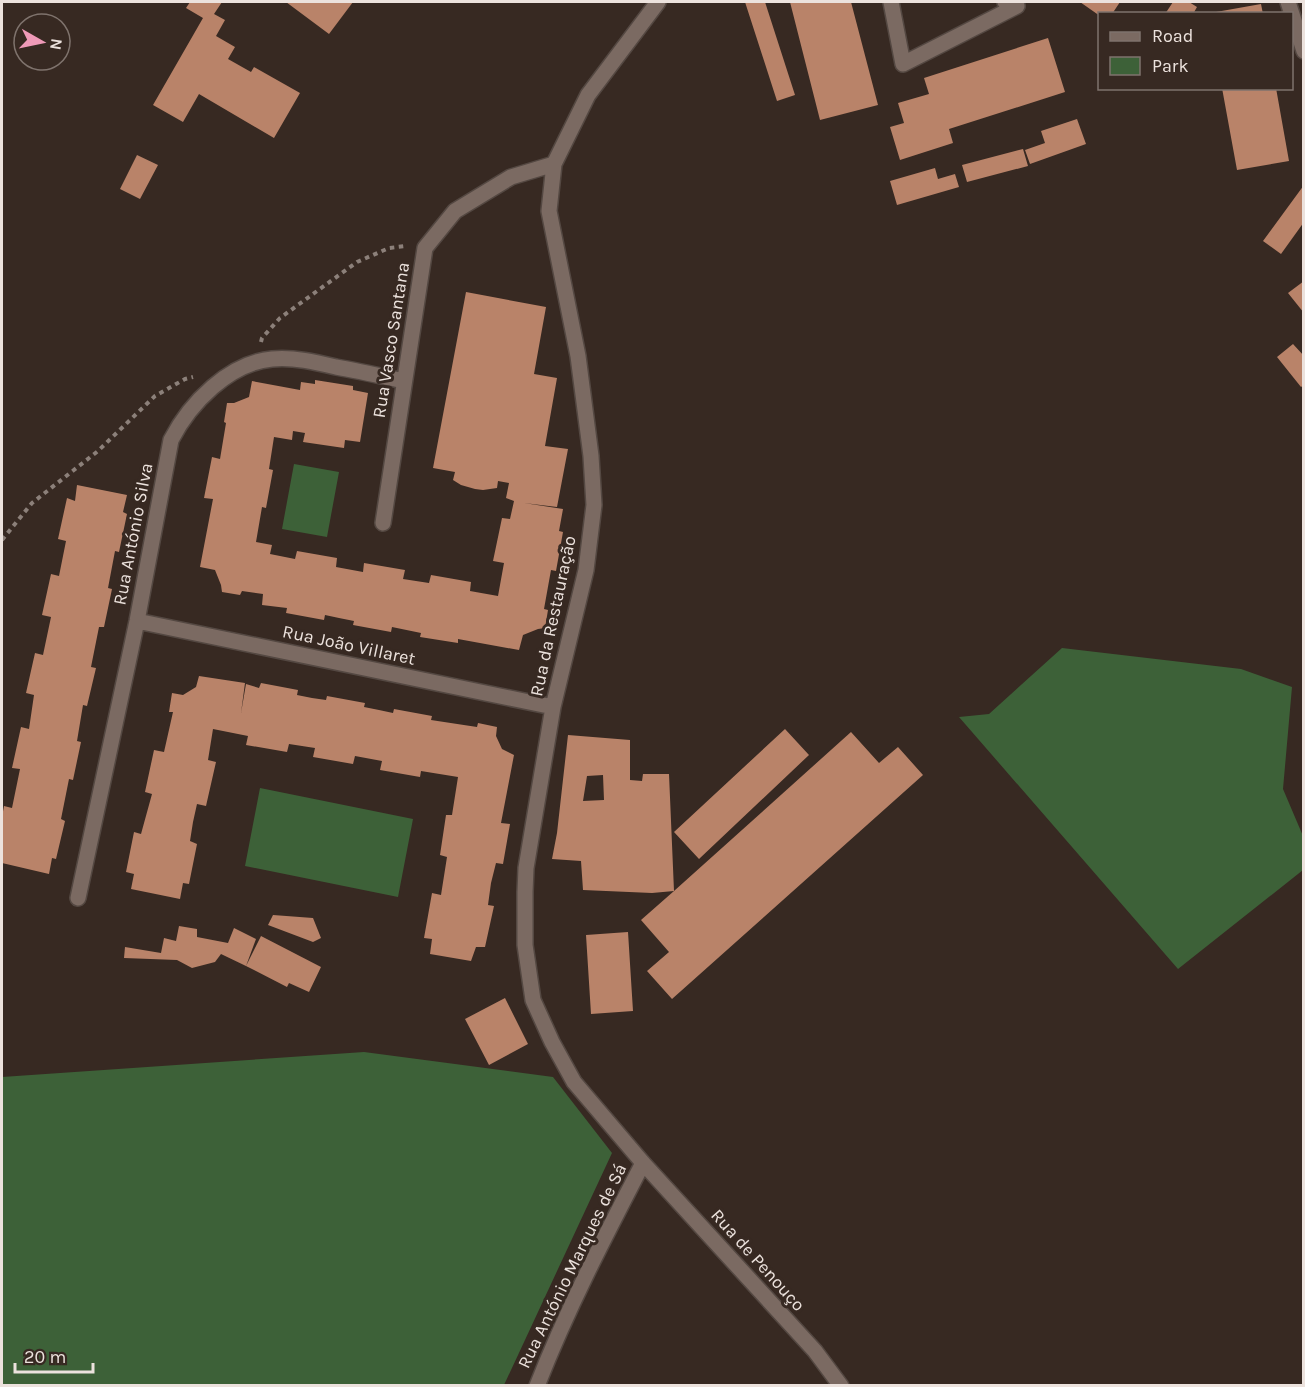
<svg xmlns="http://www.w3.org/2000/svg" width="1305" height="1387" font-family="Karla,sans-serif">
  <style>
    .green { fill: #3d6138 }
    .building { fill: #b98369; fill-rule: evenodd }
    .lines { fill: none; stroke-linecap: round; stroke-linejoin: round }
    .minor-casing { stroke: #544842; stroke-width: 18 }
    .path { stroke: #8c807a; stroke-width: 4; stroke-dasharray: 4.5 4.5; stroke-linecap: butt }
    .minor { stroke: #7b6a62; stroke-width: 15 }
    .labels { text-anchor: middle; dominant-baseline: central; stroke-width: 6; stroke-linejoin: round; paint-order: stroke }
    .street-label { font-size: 18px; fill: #ece2dd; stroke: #372922 }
  </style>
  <rect width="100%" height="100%" fill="#372922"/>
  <!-- green -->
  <path class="green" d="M294,464L339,472L327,537L282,529Z
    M1062,648L1241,669L1292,687L1283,789L1303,836V870L1178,969L959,717L989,714Z
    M260,788L413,819L398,897L245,866Z
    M364,1052L553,1077L612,1153L504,1385H2V1077Z"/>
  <!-- building -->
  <path class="building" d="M190,2H222L214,14L225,20L216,36L235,47L228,59L251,72L254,67L300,93L274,138L199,94L183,122L153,105L203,18L186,8Z
    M286,2H353L329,34Z
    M745,2H765L795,95L777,101Z
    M790,2H851L878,105L820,120Z
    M1080,2H1120L1112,14H1100V16Z
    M1173,2H1189L1197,7L1193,14H1165Z
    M1261,4L1263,14H1216V12Z
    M1048,38L1065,92L949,129L953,143L900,160L890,127L904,123L898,103L929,94L924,78Z
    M1222,88H1276L1289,161L1237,170Z
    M1077,119L1086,144L1030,164L1025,150L1045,143L1041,131Z
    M1023,149L1028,166L967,182L962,165Z
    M137,155L158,165L140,199L120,189Z
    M935,168L938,179L955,174L959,187L897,205L890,181Z
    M1304,185V222L1281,254L1263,241Z
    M1304,281V313L1288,293Z
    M466,292L546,307L534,374L557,378L545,446L568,449L557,507L524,503L563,509L559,531L563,532L556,571L551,570L544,609L548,610L545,628L538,629L523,635L519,650L458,639V643L420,637L421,633L392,627L391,632L353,625L354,621L339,618L325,615L324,620L286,613L287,608L262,605L263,594L242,591L240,595L222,592L221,585L215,570L200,567L213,499L204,498L212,457L220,459L226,423L224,422L227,403H234L249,397L252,381L300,390L301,382L315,384V380L353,386V390L368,393L360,442L345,440L344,448L303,442L305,433L293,431L292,440L274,437L269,469L273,470L266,508L262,507L256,542L272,545L270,554L295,559L297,551L337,558L336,567L363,572L364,563L405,570L403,579L429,583L431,575L471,582L470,591L498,596L504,563L493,561L502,518L510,519L514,501L506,498L509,483L498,481L497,488L483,490L475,489L461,485L453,480L455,472L433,468Z
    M1293,344L1304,356V385L1301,387L1277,357Z
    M77,485L127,495L123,512L127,514L119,552L115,551L108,588L112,589L104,627H99L91,667L96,668L87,706L83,705L77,741L81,742L73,780L69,779L61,819L65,821L56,859L52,858L49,874L2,863L3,848H2V817L4,806L12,808L20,769L12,768L21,727L29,729L34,695L26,693L35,653L43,655L51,617L42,615L51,574L59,576L66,541L58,539L67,498L75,501Z
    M199,676L245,683L241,713L246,684L259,688L261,683L298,690L297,695L312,698L326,700L327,696L365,703L364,707L379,710L393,713L394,709L432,716L431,720L477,727L478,723L497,727L496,736L502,749L514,755L501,823L510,824L503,864L496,863L491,883L488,905L494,906L485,947H476L471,961L430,954L432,939L424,938L432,893L441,895L447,857L440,855L446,815H452L458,777L421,771L420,777L380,770L382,761L355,756L353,764L313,757L315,748L289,744L287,752L246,745L248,736L213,729L208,760L216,762L206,806L197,804L193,822L190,841L197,844L189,884L183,883L180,899L131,889L134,874L126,872L134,832L141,834L152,794L145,792L154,750L164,752L173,712H169L172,693L183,695L196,687Z
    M785,729L809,755L699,859L674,832Z
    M851,732L879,763L898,747L923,775L672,999L647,971L669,952L641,920L674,891L652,893L583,890L581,861L552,859L557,833L568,735L630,740V780L642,781L643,774H669L674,891ZM603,775L604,800L583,801L587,776Z
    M273,915L313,918L321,938L313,942L268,925Z
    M179,926L197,929V937L228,943L234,928L256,939L246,966L221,954L215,962L192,968L177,960L124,958L125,947L161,953L164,938L176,941Z
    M628,932L633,1011L591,1014L586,935Z
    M261,936L321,967L309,992L289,983L287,987L246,966Z
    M505,998L528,1044L489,1065L465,1019Z"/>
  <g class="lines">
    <!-- minor casing -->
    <g class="minor-casing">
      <path id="minor" d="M658,2L588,95L554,164L549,211L578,356L591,456L594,505L586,570L553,707L526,868L525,892V945L533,1000L552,1042L574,1082L643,1163L815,1351L841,1386
        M891,2L903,64L1017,6L1005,2
        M1288,2L1304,51
        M383,523L425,248L455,211L511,177L554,164
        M137,621L553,707
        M78,898L137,621L171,440C190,403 229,363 272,359C294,357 315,362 336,367C359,371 381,376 404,381
        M537,1386C567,1309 605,1236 643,1163"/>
    </g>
    <!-- path -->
    <path class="path" d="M261,342L262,338L280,318L357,262L389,248L406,246
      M2,540L32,503L98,451L155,396L185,379L193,377"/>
    <!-- minor -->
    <use href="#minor" class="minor"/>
  </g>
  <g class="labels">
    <!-- street labels -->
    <g class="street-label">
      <text transform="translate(391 340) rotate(-81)">Rua Vasco Santana</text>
      <text transform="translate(133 534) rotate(-79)">Rua António Silva</text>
      <text transform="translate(553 616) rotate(-78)">Rua da Restauração</text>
      <text transform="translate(349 645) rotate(12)">Rua João Villaret</text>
      <text transform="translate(758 1260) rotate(48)">Rua de Penouço</text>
      <text transform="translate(572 1266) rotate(-64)">Rua António Marques de Sá</text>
    </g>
  </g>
  <!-- border -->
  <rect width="1305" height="1387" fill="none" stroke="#ece2dd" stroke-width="6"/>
  <!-- legend -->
  <rect x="1098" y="12" width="195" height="78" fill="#372922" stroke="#7f736d" stroke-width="1.5"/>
  <rect x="1110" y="32" width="30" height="9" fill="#7b6a62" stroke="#7f736d" stroke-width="1.5"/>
  <text x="1152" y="42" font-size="18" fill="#ece2dd">Road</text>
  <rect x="1110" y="57" width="30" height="18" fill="#3d6138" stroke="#7f736d" stroke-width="1.5"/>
  <text x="1152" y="72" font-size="18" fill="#ece2dd">Park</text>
  <!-- north arrow -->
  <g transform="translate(42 42) rotate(99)"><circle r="28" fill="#372922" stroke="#7f736d" stroke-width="1.5"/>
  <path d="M0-4.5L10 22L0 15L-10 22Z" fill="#ef9ab8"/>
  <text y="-9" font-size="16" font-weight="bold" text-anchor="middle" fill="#ece2dd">N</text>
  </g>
  <!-- scale -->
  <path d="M15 1363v9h78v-9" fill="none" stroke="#ece2dd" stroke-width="3"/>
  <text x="24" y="1363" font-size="18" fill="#ece2dd" stroke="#372922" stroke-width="4.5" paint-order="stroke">20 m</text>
</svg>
